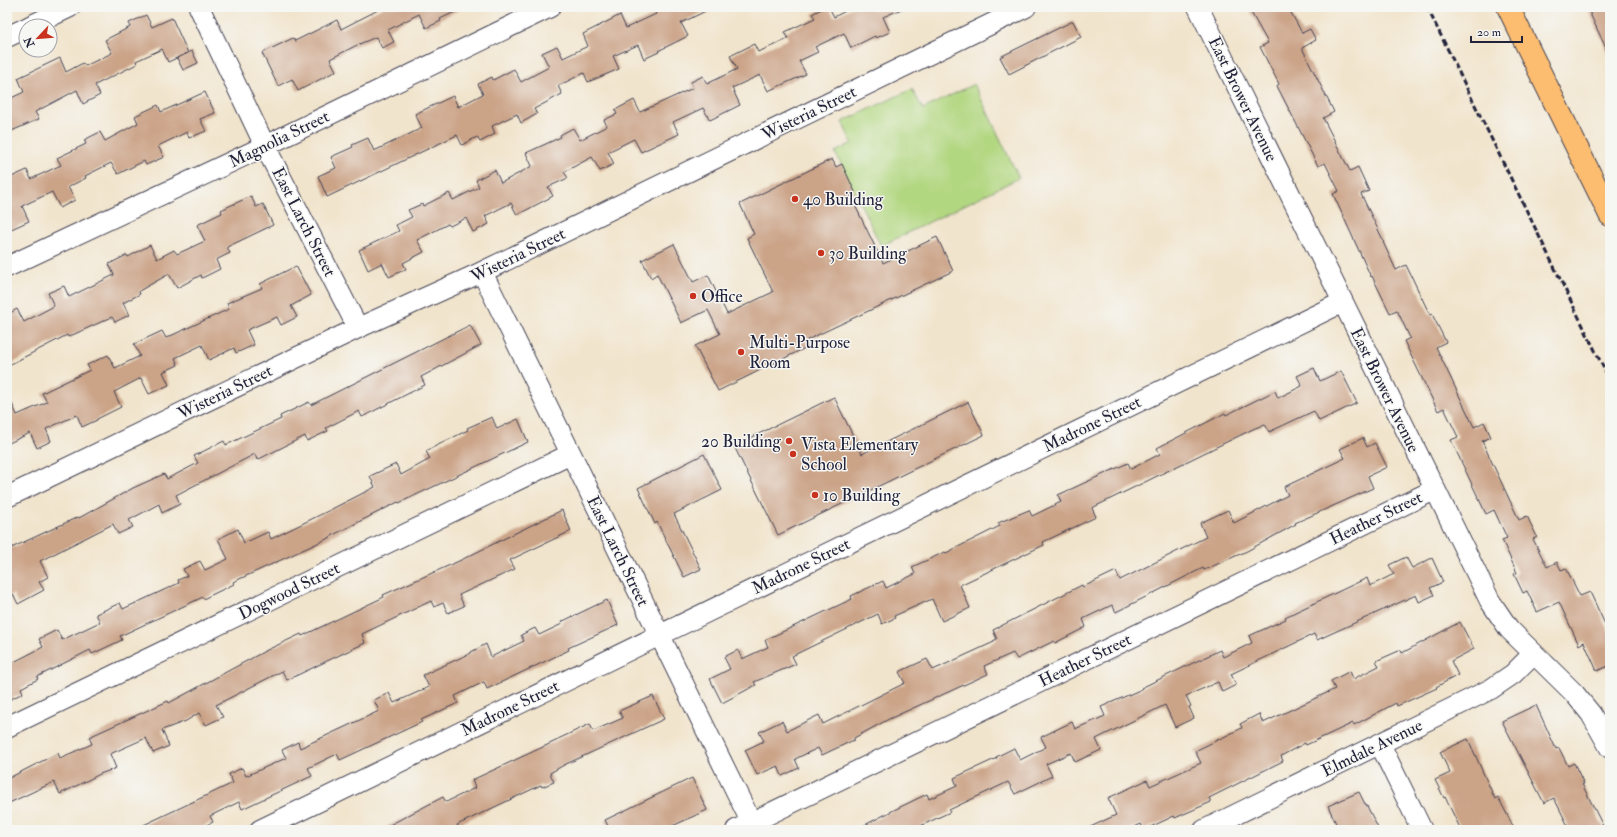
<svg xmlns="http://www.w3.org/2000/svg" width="1617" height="837" font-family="'IM FELL Double Pica',serif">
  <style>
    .green { fill: #b2d781; stroke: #6a7c5e }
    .building { fill: #cba387 }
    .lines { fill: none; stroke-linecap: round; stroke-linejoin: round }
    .minor-casing { stroke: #413f51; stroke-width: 22 }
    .major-casing { stroke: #413f51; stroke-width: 24 }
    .minor { stroke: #fff; stroke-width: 20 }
    .major { stroke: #fcbd6f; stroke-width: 22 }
    .rail { stroke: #22223b; stroke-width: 3; stroke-dasharray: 6 3; stroke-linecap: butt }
    .poi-dot { fill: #c8321e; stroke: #f6f6f2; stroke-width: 1.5 }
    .labels { text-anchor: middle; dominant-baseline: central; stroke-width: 3; stroke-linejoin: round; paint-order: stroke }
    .street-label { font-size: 17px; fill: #22223b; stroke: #f6f6f2 }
    .poi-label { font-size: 17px; fill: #22223b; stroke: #f6f6f2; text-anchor: start }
  </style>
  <rect width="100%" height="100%" fill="#f6f6f2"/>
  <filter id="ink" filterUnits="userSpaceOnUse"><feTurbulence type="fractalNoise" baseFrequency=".025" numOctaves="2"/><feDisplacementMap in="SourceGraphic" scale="8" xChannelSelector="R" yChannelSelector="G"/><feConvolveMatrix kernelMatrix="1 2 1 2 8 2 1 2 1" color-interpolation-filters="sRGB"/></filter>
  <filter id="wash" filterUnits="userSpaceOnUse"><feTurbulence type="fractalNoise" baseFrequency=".012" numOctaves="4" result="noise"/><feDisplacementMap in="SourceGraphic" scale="16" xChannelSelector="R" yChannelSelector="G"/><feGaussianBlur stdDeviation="0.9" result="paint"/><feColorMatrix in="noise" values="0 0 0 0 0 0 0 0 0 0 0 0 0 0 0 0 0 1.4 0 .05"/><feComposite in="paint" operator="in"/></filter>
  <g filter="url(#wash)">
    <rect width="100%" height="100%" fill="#f1e4cc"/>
    <!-- green -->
    <path class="green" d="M974,84L1019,178L881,246L835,152L852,143L842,122L912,89L923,109Z"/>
    <g id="blocks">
      <!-- building -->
      <path class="building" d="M384,7H465L440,19L441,21L426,28L419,14L388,30L394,42L382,48L376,37L357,45L330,59L336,71L298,91L292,79L278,86L262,53L293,38L295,41L337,20L341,29Z
        M653,7H714L681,23L688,36L658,51L659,52L644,59L638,45L613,56L619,69L588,82L584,73L558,86L562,94L534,109L537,114L521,123L517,114L492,126L495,134L480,142L477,137L462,145L457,135L327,197L318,176L336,168L331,157L353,147L352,145L368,138L374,151L422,128L415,114L453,96L458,107L483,94L478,84L492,77L493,80L514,69L521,82L549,67L542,53L557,46L563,58L588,46L583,34L620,15L626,28L656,14Z
        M825,7H829L834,17L853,7H906L883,17L890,32L876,38L875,36L851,48L844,33L815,47L818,52L799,61L806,74L768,91L760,75L732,88L740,105L710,120L703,108L673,122L679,134L641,152L634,139L608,152L614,164L600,171L592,157L564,172L568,178L548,187L553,196L517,215L511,203L485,216L489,224L473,232L466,218L450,226L448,224L417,240L424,252L403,263L406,269L389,277L382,263L368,270L359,250L399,231L396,225L412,217L408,210L422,204L423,206L449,193L453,200L479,187L476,180L495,170L501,183L532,166L526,153L561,137L560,135L573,128L580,140L607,126L604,120L617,114L615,110L634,100L640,112L693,88L691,82L703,76L707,84L737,69L730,56L754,44L758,52L788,39L785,32L815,18L812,14Z
        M1248,7H1288L1302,33L1310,29L1316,40L1302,48L1334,112L1323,118L1350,171L1358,167L1369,191L1361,194L1384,242H1383L1396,270L1406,265L1430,315L1432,314L1446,342L1436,347L1474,427L1484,422L1491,437L1482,441L1519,520L1527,516L1537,537L1533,539L1547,567L1557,562L1561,570L1566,568L1580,596L1590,592L1610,635V665L1597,671L1584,642L1579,645L1559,602L1537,612L1527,591L1523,593L1514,574L1517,573L1502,540L1507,538L1494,510L1486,514L1451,440L1458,437L1444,408L1438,411L1404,341L1410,338L1397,310L1390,313L1372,276L1371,277L1333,194L1339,191L1325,163L1318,166L1277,86L1279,84L1260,47L1268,43Z
        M1587,7H1610V57Z
        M146,15L152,27L172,18L188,53L168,62L162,49L136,61L137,64L95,85L100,95L83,104L77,90L35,112L39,119L7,133V100L24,92L18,78L60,58L66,72L83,63L85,66L112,53L105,40L130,27L129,23Z
        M1073,21L1081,37L1009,74L1000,57Z
        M192,51L198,63L183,70L177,58Z
        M205,92L215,113L200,119L206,131L189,138L187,132L158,146L164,157L146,165L144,161L118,174L111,163L85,176L86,178L68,187L75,200L60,208L52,192L22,206L29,221L7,231V179L27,170L31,179L61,165L57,158L86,144L84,140L100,132L105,141L138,123L135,116L158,105L161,112Z
        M832,159L836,167L842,164L855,192L850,195L883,263L937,237L953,271L807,340L809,346L718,391L695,346L720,334L708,310L681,323L657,274L651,278L642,260L674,244L693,282L708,275L727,314L773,292L747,238L754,234L740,204Z
        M251,196L256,207L263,204L273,225L227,247L230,253L216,260L220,269L202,278L201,275L177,288L169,274L139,291L140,294L123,303L129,315L115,322L112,317L68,337L67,335L7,366V315L17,309L24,322L54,306L48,293L64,286L69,297L114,275L109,264L127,255L128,257L150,245L157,259L174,250L177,254L205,241L197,225L222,213L221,210Z
        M296,266L311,295L291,306L297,317L281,325L277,317L247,330L254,345L236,353L234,348L209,360L202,345L175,358L178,365L163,372L169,385L149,394L141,378L114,392L121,407L97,419V420L82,427L77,415L46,429L51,441L37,448L30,433L7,444V393L17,415L47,402L42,393L90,370L87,365L108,355L115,368L140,356L134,344L162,331L166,338L229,309L227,303L262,288L260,284Z
        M470,325L481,345L421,377L425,385L362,417L359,411L326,428L328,431L307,441L305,436L257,460L255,454L176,495L180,504L162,513L159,504L129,520L133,527L118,534L113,524L40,561L48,577L39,582L44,590L18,604L13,594L7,597V550L78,517L79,518L133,488L164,474L167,479L198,463L194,456L224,441L226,445L281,419L280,416L309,402L311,405Z
        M1314,368L1320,381L1341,371L1357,403L1319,421L1314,411L1269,432L1265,424L1253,429L1092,508L1096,517L1043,542L1044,545L960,585L970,608L942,621L932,599L894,616L895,618L882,624L878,614L792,656L796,664L754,682L756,685L722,703L710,679L730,669L724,657L738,650L742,659L768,647L765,640L852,599L851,596L883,581L886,588L915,574L912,567L945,552L946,553L1000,526L998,523L1029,510L1032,516L1061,502L1058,495L1128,463L1131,469L1160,454L1157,448L1225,413L1226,415L1275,391L1278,398L1302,386L1297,376Z
        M834,397L862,454L968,402L984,435L778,535L734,446Z
        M492,417L497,429L518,419L528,442L399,503L398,502L331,536V537L233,582L234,584L203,599V597L120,636L122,640L92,654L90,650L37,677L38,679L21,688L23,693L7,701V659L10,664L43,647L39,639L57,630L62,640L100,622L96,614L120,603L123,609L179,583L178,580L187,576L183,569L200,561L205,570L228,559L218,539L238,529L244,543L268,532L271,539L326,512L375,487L370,476L396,464L401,475L430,459L426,451L468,430L467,428Z
        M1363,438L1367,447L1375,443L1387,467L1368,476L1373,488L1295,523L1296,524L1247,551L1204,570L1203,568L1116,612L1112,605L1083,619L1086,627L1055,643L1054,641L1017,659L1013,653L984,666L988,674L889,719L854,738V740L822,755L818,748L795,759L799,768L782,776L778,766L757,775L745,750L764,741L759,732L782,721L787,731L819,715L823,724L905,683L899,672L927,659L933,670L994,642L993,641L997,639L993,630L1082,585L1083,587L1116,571L1120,580L1206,537L1200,523L1228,510L1234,523L1288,495L1284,487L1345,458L1340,449Z
        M704,454L722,490L674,514L701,569L684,577L657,522L655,524L638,488Z
        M562,510L571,531L510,560L515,569L459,595L464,606L448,613L443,603L434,607L431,601L362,634L365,643L287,680L282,671L216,705L223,717L206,725L199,713L186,721L162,730L169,746L153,753L146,738L110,754L116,768L100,774L60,794L54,782L7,804V779L58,753L60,758L92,744L89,737L168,701L169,703L265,651L301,634L302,636L384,597L383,595L459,561Z
        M1406,557L1412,568L1432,558L1443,582L1430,588L1434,595L1419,602L1416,595L1317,640L1314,634L1231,674L1236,685L1222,692L1218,682L1186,696L1191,706L1189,707L1194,718L1175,727L1165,705L1096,739L1101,750L1075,762L1071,753L1046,764L1052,776L1015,794L1008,782L949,810L950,812L912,830H855L894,810L927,794L929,799L957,786L954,778L997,758L996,757L1014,748L1020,760L1046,747L1041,737L1072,722L1075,729L1105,716L1101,707L1142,689L1141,688L1220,650L1223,657L1252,643L1249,636L1286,619L1285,617L1367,578L1370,586L1394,574L1389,565Z
        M607,600L618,625L568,648L569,650L487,689L484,682L455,696L458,703L421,720L422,722L340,760L337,754L308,768L312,776L242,809L239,802L210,816L213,822L196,830H133L233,783L229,774L242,768L246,776L286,758L282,750L298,742L300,748L379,711L374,700L389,693L394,703L429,687L423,675L471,653V652L486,644L491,657L524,641L521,635L535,628L539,635L562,624L561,622Z
        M1460,622L1474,649L1451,661L1458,675L1436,687L1437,688L1397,706L1396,703L1354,725L1353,723L1306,745L1305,743L1281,756L1283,761L1209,798L1211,802L1175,818L1174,816L1144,830L1141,824L1128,830H1084L1116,815L1108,798L1147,780L1150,786L1201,763L1195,751L1242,728L1240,724L1259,714L1263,723L1335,689L1331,681L1350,671L1353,679L1379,666L1376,661L1401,650L1402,653Z
        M653,696L664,719L564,765L550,773L554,782L542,787L541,785L457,825L460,830H380L443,797L446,802L475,788L472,780L558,740V739L590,724L593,731L623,718L619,711Z
        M1536,705L1556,749L1559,748L1568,766L1574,763L1584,784H1582L1605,830H1570L1554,798L1544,803L1502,721Z
        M1468,739L1495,799L1498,797L1515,830H1461L1445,797L1444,798L1435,780L1450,773L1440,752Z
        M692,778L707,810L664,830H610L605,820Z
        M1359,792L1365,804H1366L1379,830H1339L1328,806Z"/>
    </g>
  </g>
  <g filter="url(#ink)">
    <use href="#blocks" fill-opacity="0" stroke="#413f51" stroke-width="1"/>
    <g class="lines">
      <!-- minor casing -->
      <g class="minor-casing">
        <path id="minor" d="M199,7L265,146L358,328
          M1198,7L1490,601L1509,629L1574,693L1591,714L1610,748
          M30,26L70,7
          M7,37L26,28
          M7,267L265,146L550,7
          M482,272L755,830
          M7,497L358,328L482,272L1026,7
          M7,727L571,454
          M1380,744L1422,830
          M260,830L1343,302
          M736,830L1434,490
          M1204,830L1491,689L1513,674L1533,654"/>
      </g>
      <!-- major casing -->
      <g class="major-casing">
        <path id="major" d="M1508,7L1610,215"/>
      </g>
      <!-- minor -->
      <use href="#minor" class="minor"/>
      <!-- major -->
      <use href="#major" class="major"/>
      <!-- rail -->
      <path class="rail" d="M1427,7L1610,381"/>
    </g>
  </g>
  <!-- markers -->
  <g class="poi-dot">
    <circle cx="795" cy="199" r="4"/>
    <circle cx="821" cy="253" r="4"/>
    <circle cx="693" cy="296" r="4"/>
    <circle cx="741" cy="352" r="4"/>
    <circle cx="789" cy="441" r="4"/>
    <circle cx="793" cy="454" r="4"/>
    <circle cx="815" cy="495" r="4"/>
  </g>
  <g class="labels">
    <!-- street labels -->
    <g class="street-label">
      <text transform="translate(1243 99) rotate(64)">East Brower Avenue</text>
      <text transform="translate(809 113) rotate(-26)">Wisteria Street</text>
      <text transform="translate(279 139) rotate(-26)">Magnolia Street</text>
      <text transform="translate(304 222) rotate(63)">East Larch Street</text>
      <text transform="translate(518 255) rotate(-26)">Wisteria Street</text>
      <text transform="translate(1385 390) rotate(64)">East Brower Avenue</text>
      <text transform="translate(225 392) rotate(-26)">Wisteria Street</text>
      <text transform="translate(1092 424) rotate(-26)">Madrone Street</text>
      <text transform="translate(1376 518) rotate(-26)">Heather Street</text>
      <text transform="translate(618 551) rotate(64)">East Larch Street</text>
      <text transform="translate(801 566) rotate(-26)">Madrone Street</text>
      <text transform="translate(289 591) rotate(-26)">Dogwood Street</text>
      <text transform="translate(1085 660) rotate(-26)">Heather Street</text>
      <text transform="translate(510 708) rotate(-26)">Madrone Street</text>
      <text transform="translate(1372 748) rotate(-26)">Elmdale Avenue</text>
    </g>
    <!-- poi labels -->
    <g class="poi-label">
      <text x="803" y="199">40 Building</text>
      <text x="829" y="253">30 Building</text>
      <text x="701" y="296">Office</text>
      <text x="749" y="342">Multi-Purpose<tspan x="749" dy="20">Room</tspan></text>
      <text x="781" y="441" text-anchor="end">20 Building</text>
      <text x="801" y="444">Vista Elementary<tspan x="801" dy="20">School</tspan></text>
      <text x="823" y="495">10 Building</text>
    </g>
  </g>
  <!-- margin -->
  <rect width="1617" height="837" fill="none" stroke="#f6f6f2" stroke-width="24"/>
  <!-- north arrow -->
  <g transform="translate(38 38) rotate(244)"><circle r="19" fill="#f6f6f2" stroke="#a1a1a9"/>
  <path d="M0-3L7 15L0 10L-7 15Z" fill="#c8321e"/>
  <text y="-6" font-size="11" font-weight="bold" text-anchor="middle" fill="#22223b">N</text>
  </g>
  <!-- scale -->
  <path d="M1471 36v6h51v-6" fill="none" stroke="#22223b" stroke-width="2"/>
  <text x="1477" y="36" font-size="12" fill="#22223b" stroke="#f6f6f2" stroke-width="3" paint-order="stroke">20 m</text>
</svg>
